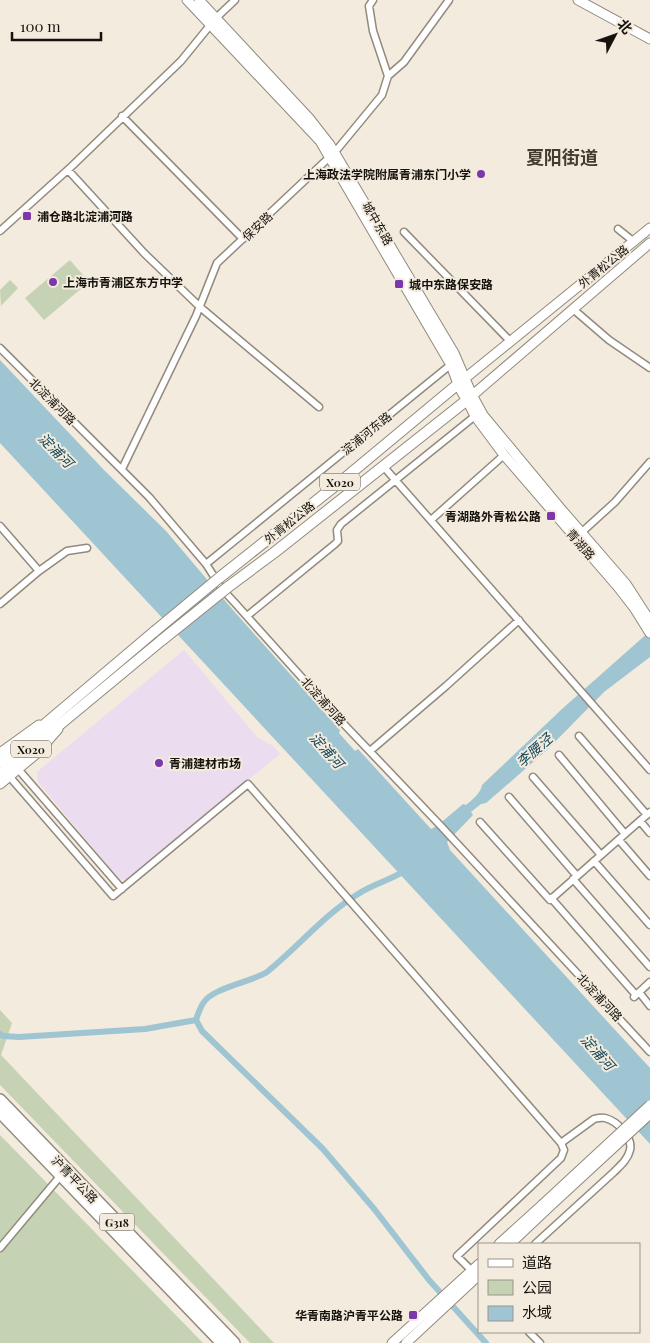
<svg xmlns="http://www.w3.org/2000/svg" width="650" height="1343" font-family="'Playfair Display','Noto Sans SC',serif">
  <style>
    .commercial { fill: #ebdcf0 }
    .green { fill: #c5d2b4 }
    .water { fill: #9fc4d2 }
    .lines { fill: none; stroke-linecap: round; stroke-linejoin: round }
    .canal { stroke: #9fc4d2; stroke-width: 6 }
    .street-casing { stroke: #918a7d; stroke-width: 9 }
    .secondary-casing { stroke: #918a7d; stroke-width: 11 }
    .primary-casing { stroke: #918a7d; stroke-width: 12 }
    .highway-casing { stroke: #918a7d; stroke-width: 14 }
    .street { stroke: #fff; stroke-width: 6 }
    .secondary { stroke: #fff; stroke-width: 9 }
    .primary { stroke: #fff; stroke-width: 10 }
    .highway { stroke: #fff; stroke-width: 11 }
    .secondary-bridge-casing { stroke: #918a7d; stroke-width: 11; stroke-linecap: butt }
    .primary-bridge-casing { stroke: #918a7d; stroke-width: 12; stroke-linecap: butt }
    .secondary-bridge { stroke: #fff; stroke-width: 9 }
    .primary-bridge { stroke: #fff; stroke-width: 10 }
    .poi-dot { fill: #7c37ab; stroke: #f3ebdd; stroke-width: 2 }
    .labels { text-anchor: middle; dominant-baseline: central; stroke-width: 4; stroke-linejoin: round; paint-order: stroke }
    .shield { fill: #f3ebdd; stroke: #58544c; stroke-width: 1 }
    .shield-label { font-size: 11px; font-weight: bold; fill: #16130e }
    .poi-label { font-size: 12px; font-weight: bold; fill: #16130e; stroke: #f3ebdd; text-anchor: start }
    .street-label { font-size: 12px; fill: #16130e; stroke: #f3ebdd }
    .water-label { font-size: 14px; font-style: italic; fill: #154858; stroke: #f3ebdd }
    .district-label { font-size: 18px; font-weight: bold; fill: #423c31; stroke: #f3ebdd }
  </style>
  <rect width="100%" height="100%" fill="#f3ebdd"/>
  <!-- commercial -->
  <path class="commercial" d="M184,650L257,737L273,746L280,754L129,878L122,880L117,877L38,782L37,772Z"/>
  <!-- green -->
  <path class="green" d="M70,260L89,282L44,320L25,298Z
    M10,280L18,288L1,306L0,290Z
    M0,1010L12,1023L1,1055L274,1343H250L0,1085Z
    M0,1135L203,1343H0Z"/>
  <!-- water -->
  <path class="water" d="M0,360L104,470L166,531L232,609L340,730L339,733L355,751L358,749L431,829L437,826L463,804L466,805C472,800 481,793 482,785L562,709L650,631V657L604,692L547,750L486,803L481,804L471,812L473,815L447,842L450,850L650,1068V1144L0,443Z"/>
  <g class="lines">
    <!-- canal -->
    <path class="canal" d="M406,870C391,880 373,884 358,894C325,914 297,948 267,972C251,982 213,988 204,1002C200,1007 198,1014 196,1020L202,1031L323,1149L375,1210L429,1280L486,1343
      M0,1034L3,1036L19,1037L145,1029L196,1020"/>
    <!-- street casing -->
    <g class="street-casing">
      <path id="street" d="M388,76L404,62L449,0
        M122,116L243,239
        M68,170L144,253L200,307L319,407
        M618,229L633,241
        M0,231L72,166L181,61L216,18L235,0
        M404,232L511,342
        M573,309L609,340L650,368
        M0,348L149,497L206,564L222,589L235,603L340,720L439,824L650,1052
        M383,466L650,770
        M122,469L196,316L217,263L335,152L382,95L388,76L373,31L369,6L373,0
        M431,520L504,455
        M0,526L39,571L0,604
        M582,532L615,502L650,462
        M206,564L454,362
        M39,571L67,551L87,548
        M247,616L335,544L338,541L337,530L341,524L475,416
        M579,736L647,815
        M370,751L446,686L519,620
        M559,755L625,834
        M18,769L122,889
        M9,776L113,896L248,784L561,1143L564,1150L561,1158L457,1256L473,1272
        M533,777L601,855
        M509,797L577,876
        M640,821L650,833
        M480,822L550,900L650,812
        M619,840L650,876
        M594,861L650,925
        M573,879L650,967
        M551,898L636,995
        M639,992L650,1006
        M634,997L650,982
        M535,1244L614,1172C621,1165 628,1159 630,1150C633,1137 617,1121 605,1118C601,1117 598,1118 594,1119L561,1143
        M0,1248L62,1174
        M529,1332L540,1343"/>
    </g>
    <!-- secondary casing -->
    <g class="secondary-casing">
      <path id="secondary" d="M187,0L320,141L451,365L458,384L650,228
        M199,0L309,118L330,145L454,353L472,395L483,415L561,509L626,584L650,621
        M578,0L650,39
        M650,243L467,400L475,416L504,455L618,587L635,609L650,633
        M0,753L39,725
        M0,784L36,754L58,729
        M499,1244L542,1205
        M510,1244L547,1209
        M392,1343L479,1264
        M406,1343L479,1275"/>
    </g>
    <!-- primary casing -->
    <g class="primary-casing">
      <path id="primary" d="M219,578L345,478L458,384L467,400L275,552L228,587
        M0,762L155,631
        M0,774L162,640"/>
    </g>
    <!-- highway casing -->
    <g class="highway-casing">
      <path id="highway" d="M0,1100L234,1343
        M0,1112L222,1343"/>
    </g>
    <!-- street -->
    <use href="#street" class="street"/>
    <!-- secondary -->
    <use href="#secondary" class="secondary"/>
    <!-- primary -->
    <use href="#primary" class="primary"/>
    <!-- highway -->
    <use href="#highway" class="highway"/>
    <!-- secondary-bridge casing -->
    <g class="secondary-bridge-casing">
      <path id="secondary-bridge" d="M542,1205L650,1105
        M547,1209L650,1114"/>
    </g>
    <!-- primary-bridge casing -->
    <g class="primary-bridge-casing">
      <path id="primary-bridge" d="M155,631L219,578
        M162,640L228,587"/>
    </g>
    <!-- secondary-bridge -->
    <use href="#secondary-bridge" class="secondary-bridge"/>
    <!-- primary-bridge -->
    <use href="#primary-bridge" class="primary-bridge"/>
  </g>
  <!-- markers -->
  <g class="poi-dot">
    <circle cx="481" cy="174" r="5"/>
    <rect x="22" y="211" width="10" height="10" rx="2.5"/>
    <circle cx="53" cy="282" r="5"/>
    <rect x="394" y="279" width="10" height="10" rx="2.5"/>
    <rect x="546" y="511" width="10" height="10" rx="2.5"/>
    <circle cx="159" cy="763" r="5"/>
    <rect x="408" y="1310" width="10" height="10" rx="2.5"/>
  </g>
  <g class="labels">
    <!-- shield labels -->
    <g class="shield">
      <rect x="320" y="473.5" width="40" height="17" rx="4"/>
      <rect x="11" y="740.5" width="40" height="17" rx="4"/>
      <rect x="99.5" y="1213.5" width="35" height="17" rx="4"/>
    </g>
    <g class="shield-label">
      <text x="340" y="482">X020</text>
      <text x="31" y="749">X020</text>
      <text x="117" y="1222">G318</text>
    </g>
    <!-- poi labels -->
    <g class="poi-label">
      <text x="471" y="174" text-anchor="end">上海政法学院附属青浦东门小学</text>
      <text x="37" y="216">浦仓路北淀浦河路</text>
      <text x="63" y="282">上海市青浦区东方中学</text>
      <text x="409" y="284">城中东路保安路</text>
      <text x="541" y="516" text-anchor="end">青湖路外青松公路</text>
      <text x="169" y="763">青浦建材市场</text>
      <text x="403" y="1315" text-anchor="end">华青南路沪青平公路</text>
    </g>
    <!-- street labels -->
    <g class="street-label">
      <text transform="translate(378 223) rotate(60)">城中东路</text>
      <text transform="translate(257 226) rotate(-43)">保安路</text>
      <text transform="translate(603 266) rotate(-39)">外青松公路</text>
      <text transform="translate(53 401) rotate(45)">北淀浦河路</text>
      <text transform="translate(366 433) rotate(-39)">淀浦河东路</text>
      <text transform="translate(289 522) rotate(-38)">外青松公路</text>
      <text transform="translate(581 544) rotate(49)">青湖路</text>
      <text transform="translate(324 701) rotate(48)">北淀浦河路</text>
      <text transform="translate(600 997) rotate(47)">北淀浦河路</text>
      <text transform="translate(75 1179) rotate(46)">沪青平公路</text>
    </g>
    <!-- water labels -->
    <g class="water-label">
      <text transform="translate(56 450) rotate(45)">淀浦河</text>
      <text transform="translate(327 750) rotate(48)">淀浦河</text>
      <text transform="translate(534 750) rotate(-42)">李腰泾</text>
      <text transform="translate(598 1052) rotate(48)">淀浦河</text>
    </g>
    <!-- district labels -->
    <g class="district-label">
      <text x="562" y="157">夏阳街道</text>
    </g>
  </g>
  <!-- legend -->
  <rect x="478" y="1243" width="162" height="90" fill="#f3ebdd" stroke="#9b958a"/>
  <rect x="488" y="1259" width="25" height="8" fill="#ffffff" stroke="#9b958a"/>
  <text x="522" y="1268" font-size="15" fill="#16130e">道路</text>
  <rect x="488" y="1280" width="25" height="15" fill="#c5d2b4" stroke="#9b958a"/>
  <text x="522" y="1293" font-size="15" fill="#16130e">公园</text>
  <rect x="488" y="1306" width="25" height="15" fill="#9fc4d2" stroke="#9b958a"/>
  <text x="522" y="1318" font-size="15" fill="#16130e">水域</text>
  <!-- north arrow -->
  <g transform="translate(615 35) rotate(49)" stroke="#f3ebdd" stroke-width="4" paint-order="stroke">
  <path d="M0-4L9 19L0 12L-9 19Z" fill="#16130e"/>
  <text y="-8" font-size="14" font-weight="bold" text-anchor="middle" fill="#16130e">北</text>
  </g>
  <!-- scale -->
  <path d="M12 32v8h89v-8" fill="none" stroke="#16130e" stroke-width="2.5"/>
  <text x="20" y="32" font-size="15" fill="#16130e" stroke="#f3ebdd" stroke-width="4" paint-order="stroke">100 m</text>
</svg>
